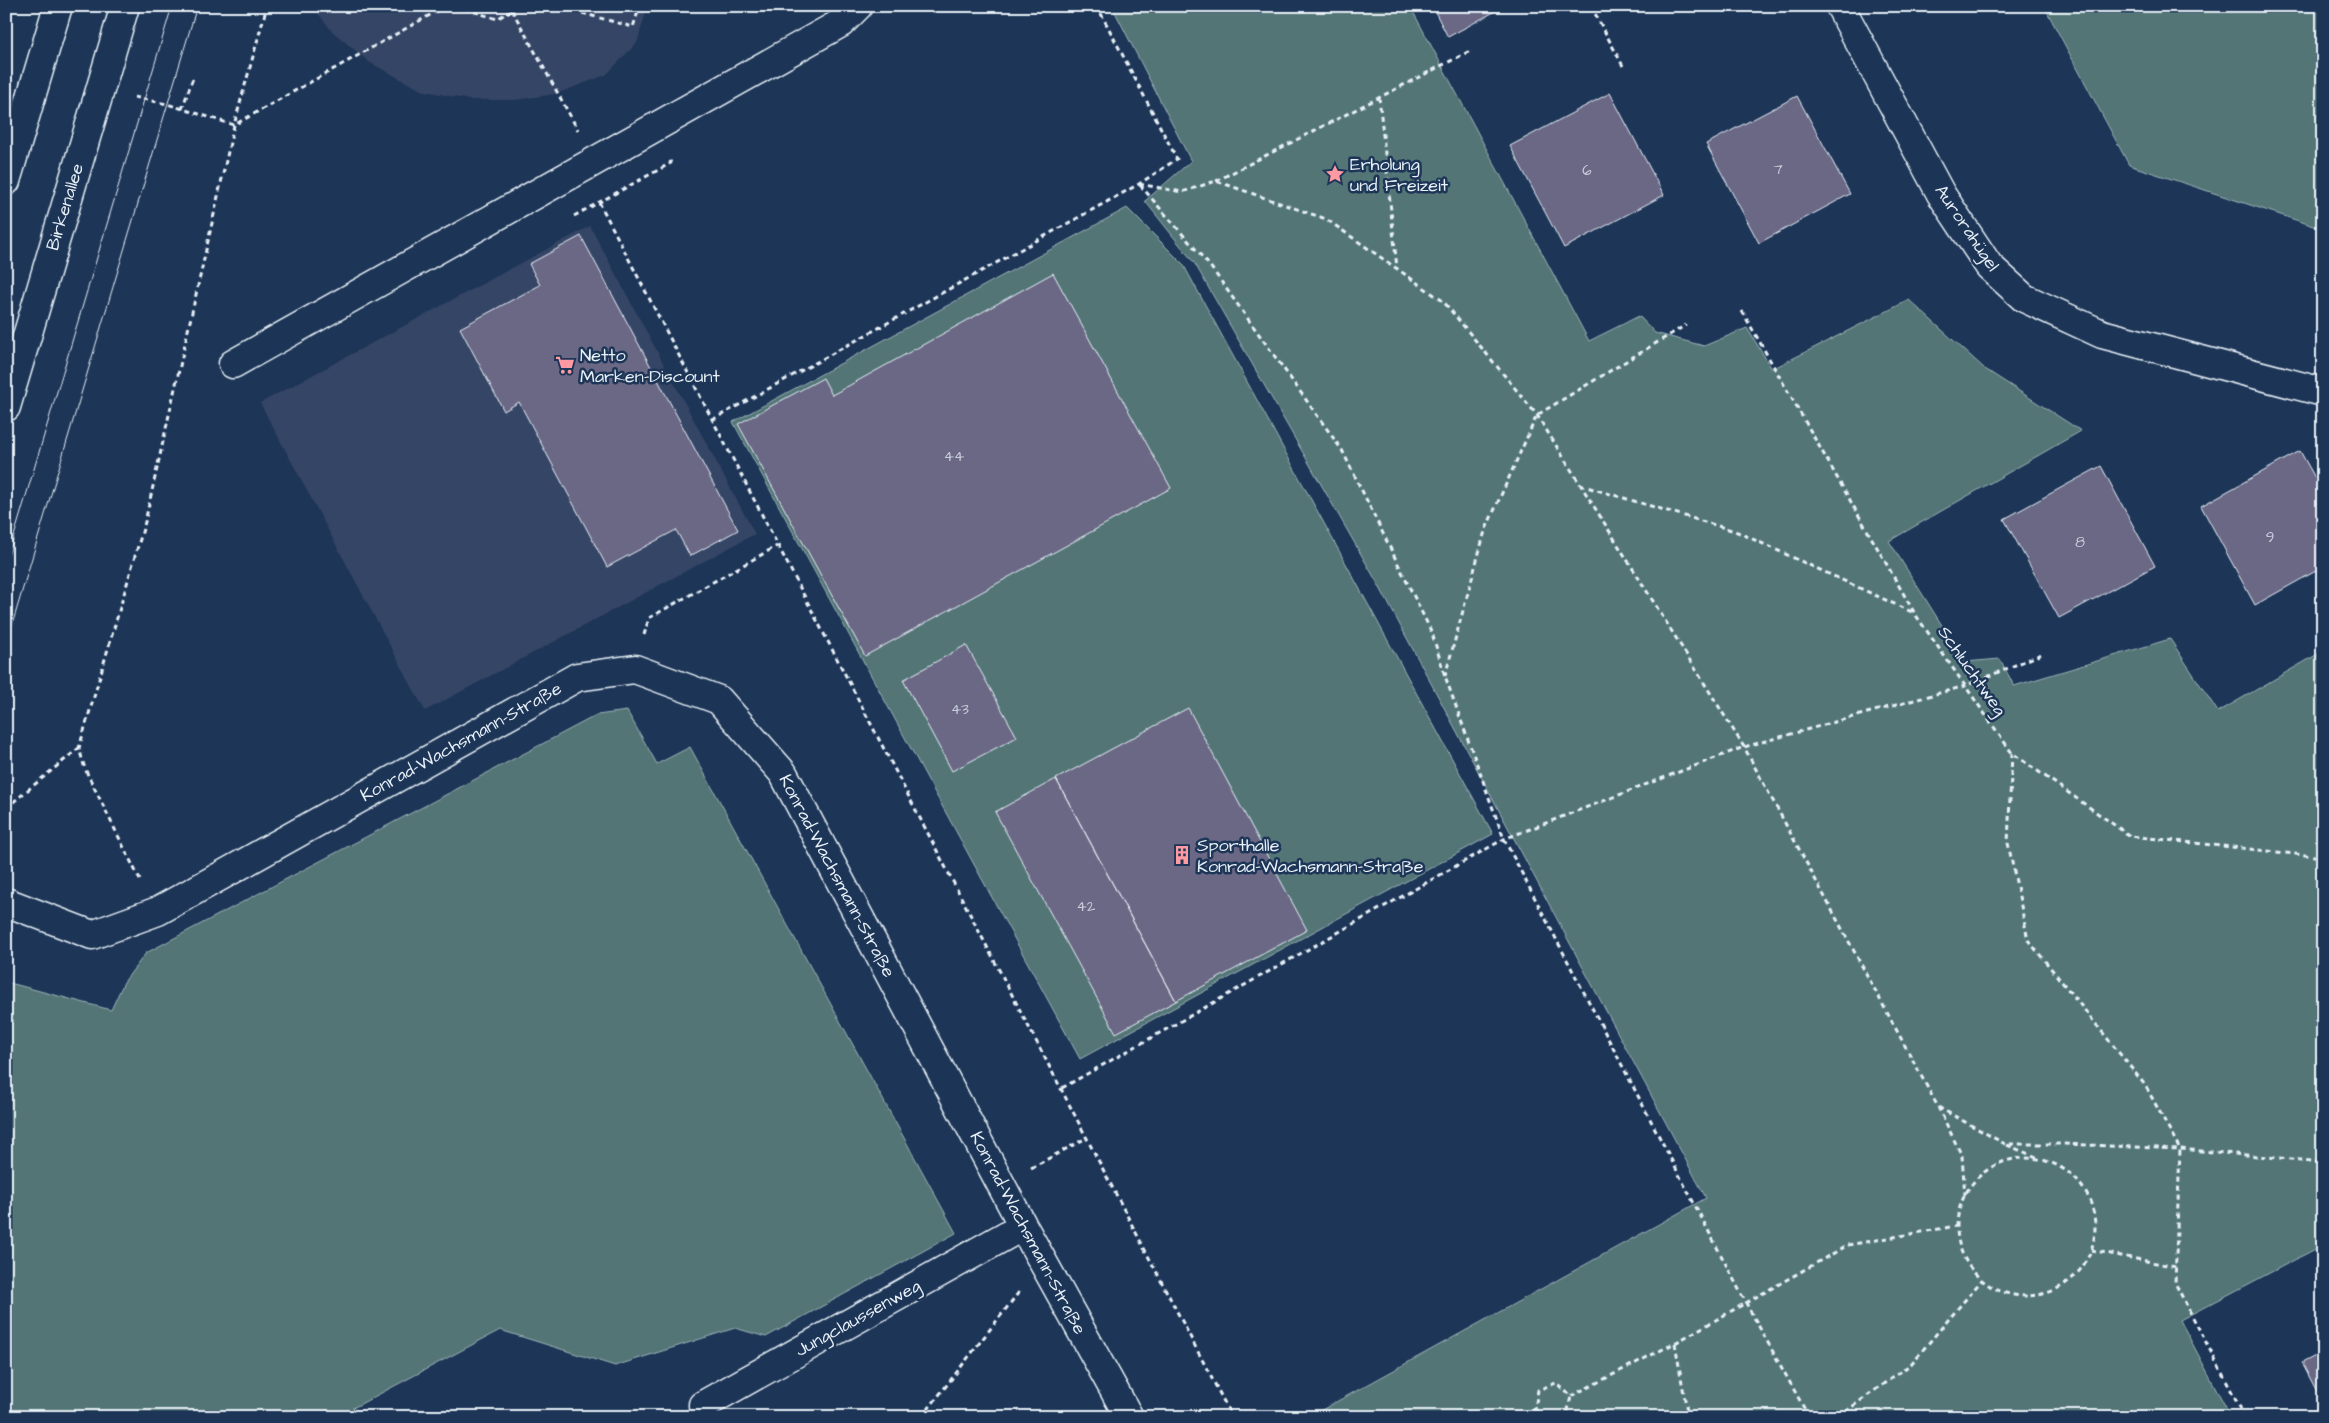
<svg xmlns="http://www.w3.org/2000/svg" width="2329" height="1423" font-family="'Architects Daughter',sans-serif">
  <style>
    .built { fill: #344465 }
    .green { fill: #527576; stroke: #9db3b7 }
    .building { fill: #6b6785; stroke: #e8f1f8 }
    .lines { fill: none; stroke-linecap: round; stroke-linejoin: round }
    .minor-casing { stroke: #e8f1f8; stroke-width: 31 }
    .path { stroke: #e8f1f8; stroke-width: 3; stroke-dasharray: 5 4; stroke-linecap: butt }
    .minor { stroke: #1d3557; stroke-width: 28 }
    .tram { stroke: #e8f1f8; stroke-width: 1 }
    .labels { text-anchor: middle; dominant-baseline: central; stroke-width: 5; stroke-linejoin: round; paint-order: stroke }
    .number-label { font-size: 15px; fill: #c9cedb }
    .poi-label { font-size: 18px; fill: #e8f1f8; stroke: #1d3557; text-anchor: start }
    .street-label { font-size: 18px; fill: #e8f1f8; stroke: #1d3557 }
  </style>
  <rect width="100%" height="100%" fill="#1d3557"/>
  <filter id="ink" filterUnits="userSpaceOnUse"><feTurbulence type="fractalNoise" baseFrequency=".02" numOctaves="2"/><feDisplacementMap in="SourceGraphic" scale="10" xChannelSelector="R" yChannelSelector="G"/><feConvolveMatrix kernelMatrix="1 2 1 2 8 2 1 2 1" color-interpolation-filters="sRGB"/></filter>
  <g filter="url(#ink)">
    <!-- built -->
    <path class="built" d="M312,6H648L637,43L606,75L556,94L515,100H469L421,90L369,62L332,31Z
      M590,226L755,534L425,711L260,403Z"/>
    <!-- green -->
    <path class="green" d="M6,6H14L6,33Z
      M1112,6H1410L1589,341L1639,316L1655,333L1704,346L1747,328L1772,369L1909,300L1985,369L2081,431L1889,541L1965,662L2000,659L2014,686L2170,639L2218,712L2323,651V1245L2180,1320L2231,1417H1309L1706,1198L1378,584L1195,264L1145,201L1191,161Z
      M2044,6H2323V229L2129,165Z
      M1127,208L1183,264L1493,834L1080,1059L733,422Z
      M627,711L657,764L690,747L956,1233L766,1337L735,1328L615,1366L500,1330L336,1417H6V982L111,1010L124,982L146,953L597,715Z"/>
    <!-- building -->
    <path class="building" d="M612,6H634L632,12Z
      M1432,6H1505L1448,37Z
      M1610,93L1664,195L1564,248L1510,146Z
      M1797,96L1850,194L1759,243L1706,144Z
      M581,236L738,530L690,556L676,530L607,567L519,402L504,411L460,328L540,285L529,264Z
      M1053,273L1171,488L865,656L738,424L823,378L832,395Z
      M2300,451L2323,492V567L2255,605L2201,506Z
      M2101,466L2155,566L2059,618L2004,519Z
      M966,645L1017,737L952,771L903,680Z
      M1188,708L1307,930L1176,1001L1056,779Z
      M1056,779L1176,1001L1116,1033L995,812Z
      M2323,1352V1403L2302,1363Z"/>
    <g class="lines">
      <!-- minor casing -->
      <g class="minor-casing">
        <path id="minor" d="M1840,6L1941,194L1989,266L2024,298L2102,334L2323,392
          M6,181L58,6
          M233,364L841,23L858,6
          M6,407L125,6
          M6,902L92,935L158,911L577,677L635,669L719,700L783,773L1023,1226L1129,1417
          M704,1417L703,1405L1023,1226"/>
      </g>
      <!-- path -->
      <path class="path" d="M457,6L497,19L518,6
        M556,6L633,27L640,6
        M1591,6L1623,66
        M512,10L578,130
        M134,97L167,104L234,125L446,6
        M1379,97L1397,268
        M182,109L194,75
        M1216,181L1472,50
        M1139,184L1182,192L1216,181L1326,219L1443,301L1537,415L1744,747L1938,1107L2005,1144H2064L2180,1149L2323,1162
        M1140,185L1210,266L1342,450L1432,633L1445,676L1504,839L1746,1303L1809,1417
        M599,202L1232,1417
        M574,216L671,163L669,158
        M1742,311L1915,614L2012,753L2130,836L2323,857
        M712,420L1139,184L1177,159L1097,6
        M1580,485L1735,531L1914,613
        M644,635L649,618L777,546
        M1445,676L1485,531L1537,415L1686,325
        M2012,753L2008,843L2028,940L2145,1085L2180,1149L2175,1283L2245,1417
        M6,808L79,748
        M140,880L85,769L79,748L145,522L234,125L267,6
        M1062,1088L1504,839L1744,747L1965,686L2044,653
        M1938,1107L1962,1156L1965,1195
        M2007,1145L2039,1158
        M1957 1227a69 69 0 1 1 138 0a69 69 0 1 1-138 0Z
        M1031,1168L1088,1137
        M2091,1250L2176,1267
        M1675,1343L1688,1417
        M1571,1396L1675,1343L1848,1245L1956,1226
        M922,1417L1019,1292
        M1505,1417L1535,1409
        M1544,1417L1535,1409L1538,1390L1556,1383L1571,1396
        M1562,1417L1567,1415L1571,1396
        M1838,1417L1911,1364L1981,1281"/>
      <!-- minor -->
      <use href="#minor" class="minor"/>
      <!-- tram -->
      <path class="tram" d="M6,563L172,6
        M6,645L197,6"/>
    </g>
  </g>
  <!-- icons -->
  <defs>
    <g id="sight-bare" transform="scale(1.5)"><path d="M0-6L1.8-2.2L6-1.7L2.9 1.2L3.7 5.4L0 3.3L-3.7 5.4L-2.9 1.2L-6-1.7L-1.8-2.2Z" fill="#ff9aa2" stroke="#1d3557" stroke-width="2.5" paint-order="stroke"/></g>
    <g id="supermarket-bare" transform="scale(1.5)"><path d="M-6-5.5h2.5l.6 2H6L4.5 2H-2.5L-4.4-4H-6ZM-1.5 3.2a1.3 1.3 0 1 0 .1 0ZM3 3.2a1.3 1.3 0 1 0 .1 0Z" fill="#ff9aa2" stroke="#1d3557" stroke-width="2.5" paint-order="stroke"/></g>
    <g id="building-bare" transform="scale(1.5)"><path d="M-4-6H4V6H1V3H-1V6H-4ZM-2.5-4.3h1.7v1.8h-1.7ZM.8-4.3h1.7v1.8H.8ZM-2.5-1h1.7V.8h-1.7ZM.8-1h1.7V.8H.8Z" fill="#ff9aa2" stroke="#1d3557" stroke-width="2.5" paint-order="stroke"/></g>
  </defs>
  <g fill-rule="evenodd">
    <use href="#sight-bare" x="1335" y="174"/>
    <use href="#supermarket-bare" x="565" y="365"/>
    <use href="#building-bare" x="1182" y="855"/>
  </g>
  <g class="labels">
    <!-- number labels -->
    <g class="number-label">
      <text x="1778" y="169">7</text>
      <text x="1587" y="170">6</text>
      <text x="954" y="456">44</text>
      <text x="2270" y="537">9</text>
      <text x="2080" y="542">8</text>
      <text x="960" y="709">43</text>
      <text x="1086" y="906">42</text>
    </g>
    <!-- poi labels -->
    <g class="poi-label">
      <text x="1350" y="164">Erholung<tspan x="1350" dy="21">und Freizeit</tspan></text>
      <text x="580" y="355">Netto<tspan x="580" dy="21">Marken-Discount</tspan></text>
      <text x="1197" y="845">Sporthalle<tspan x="1197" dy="21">Konrad-Wachsmann-Straße</tspan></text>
    </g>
    <!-- street labels -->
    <g class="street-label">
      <text transform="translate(65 207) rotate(-73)">Birkenallee</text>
      <text transform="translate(1967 228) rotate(56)">Aurorahügel</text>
      <text transform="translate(1972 671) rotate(55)">Schluchtweg</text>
      <text transform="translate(461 742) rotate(-29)">Konrad-Wachsmann-Straße</text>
      <text transform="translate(837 876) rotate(62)">Konrad-Wachsmann-Straße</text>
      <text transform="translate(1028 1233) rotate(62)">Konrad-Wachsmann-Straße</text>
      <text transform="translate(858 1318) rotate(-29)">Jungclaussenweg</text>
    </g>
  </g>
  <!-- margin -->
  <rect width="2329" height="1423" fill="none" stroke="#1d3557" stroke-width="25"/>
  <rect x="12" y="12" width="2304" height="1398" fill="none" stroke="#e8f1f8" stroke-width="2" filter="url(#ink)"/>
</svg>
